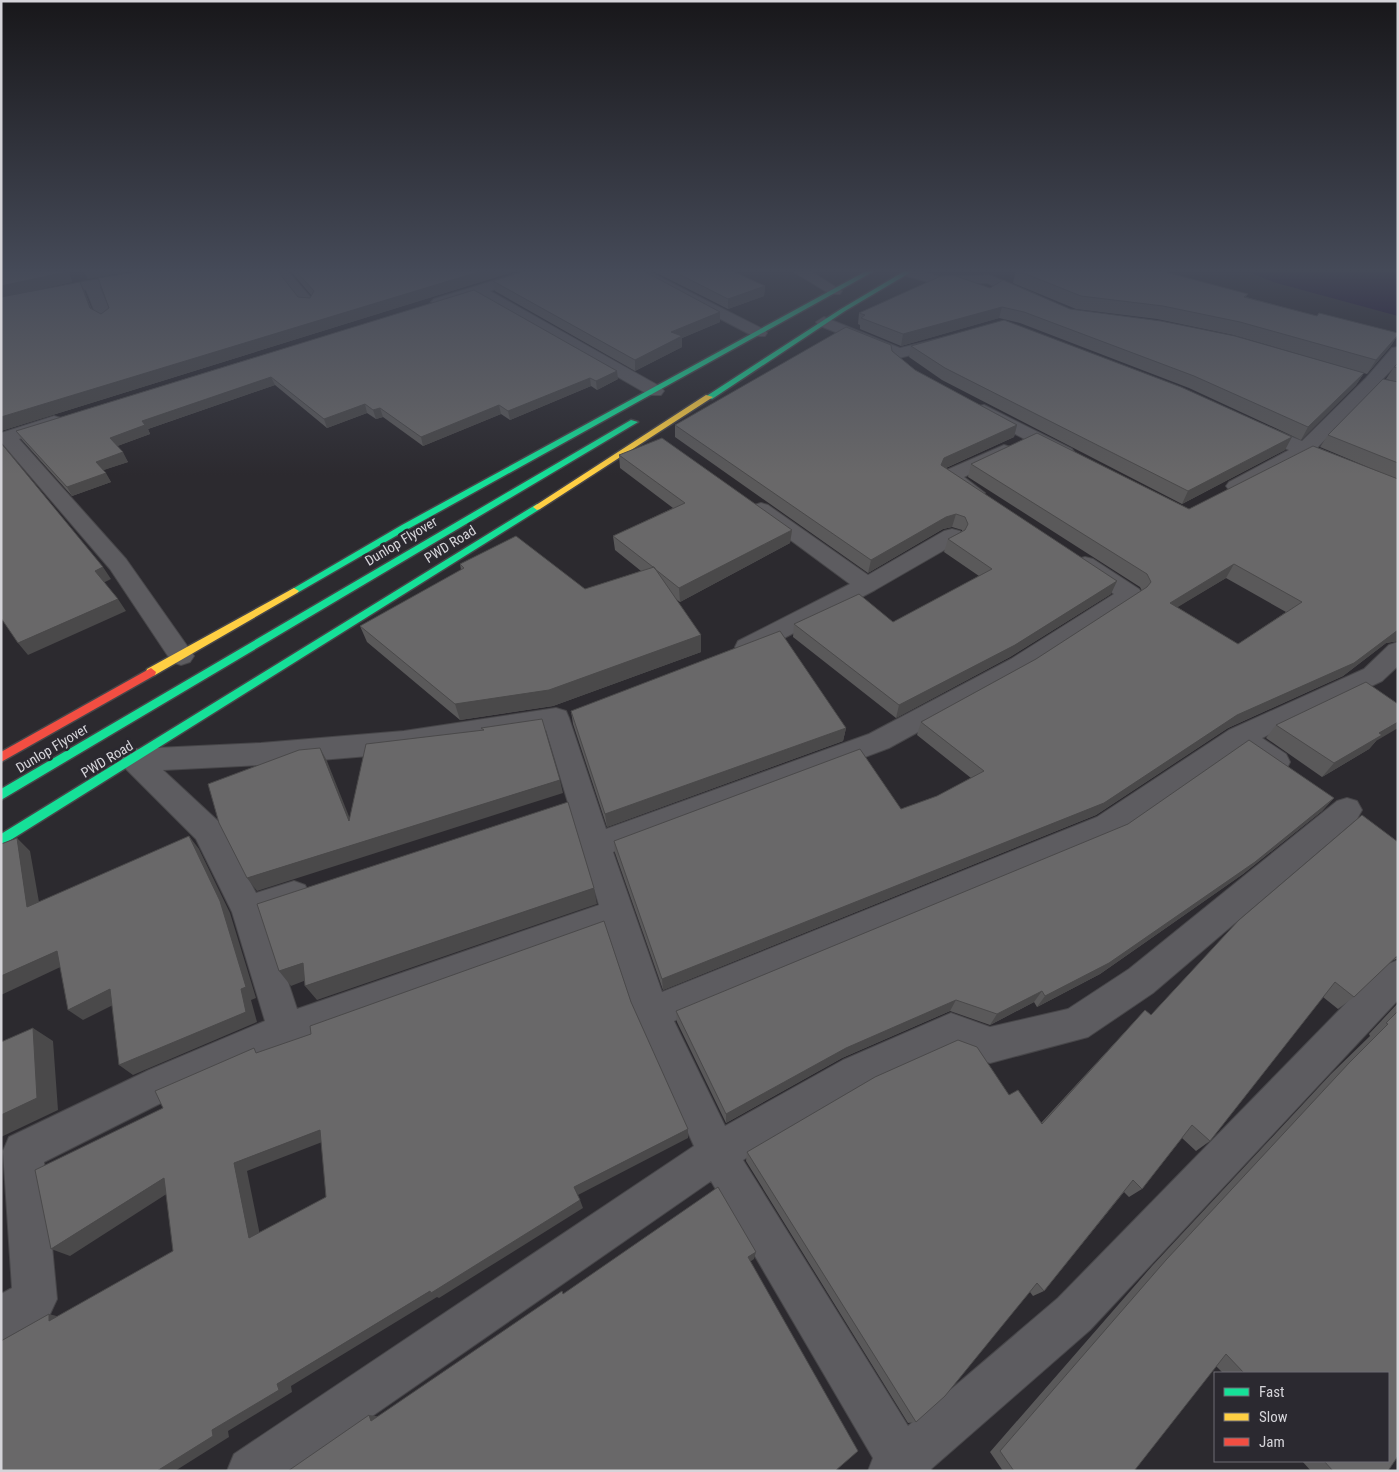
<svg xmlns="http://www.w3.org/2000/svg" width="1399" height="1472" font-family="'Roboto Condensed',sans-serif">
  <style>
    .water { fill: #17082f }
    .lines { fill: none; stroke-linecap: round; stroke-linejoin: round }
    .street-casing { stroke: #474649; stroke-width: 2 }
    .fast-casing { stroke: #474649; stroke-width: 3 }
    .slow-casing { stroke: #474649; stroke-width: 3 }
    .jam-casing { stroke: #474649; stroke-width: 3 }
    .street { fill: #5d5c60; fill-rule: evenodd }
    .fast { fill: #16e098; fill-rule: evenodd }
    .slow { fill: #ffcf43; fill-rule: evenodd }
    .jam { fill: #f24e42; fill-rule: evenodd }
    .wall { fill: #5a595a; fill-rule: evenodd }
    .shaded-wall { fill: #4a494a }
    .building { fill: #696869; stroke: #4a494a; fill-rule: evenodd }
    .labels { text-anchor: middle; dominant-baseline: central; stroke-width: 5; stroke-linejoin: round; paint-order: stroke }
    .street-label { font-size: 14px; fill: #d5d4d9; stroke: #2b2930 }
  </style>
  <rect width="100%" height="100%" fill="#2c2a2f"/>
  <!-- water -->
  <path class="water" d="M1242,269H1398V316L1273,282Z"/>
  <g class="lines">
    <!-- street casing -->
    <g class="street-casing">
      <path id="street" d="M157,269H193L186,273L100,287L113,318L105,323L97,318L86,290L77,289L75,286L82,282Z
        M271,269H286L313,300L316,303L313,306H303Z
        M625,269H644L765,330L767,333L765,336H753Z
        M789,269H807L842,291L840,294H830Z
        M903,269H914L940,277L989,275L1037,295L1040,298L1037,301H1027L987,283L939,285L903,275L901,272Z
        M529,270L534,271L536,274L534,277L490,291L661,387L664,391L661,395H649L476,295L439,307L431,302L434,299Z
        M824,317L900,348L946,337L954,342L952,345L899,358L818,325L816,322Z
        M1398,347V363L1317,448L1398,482V495L1306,457L1243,490L1236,492L1229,490L1226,486L1229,482L1289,450L1247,432L1245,428L1247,424H1261L1302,441L1366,378L1392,348Z
        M984,405L1072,449L1075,453L1072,457H1058L978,414L975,410L978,406Z
        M54,416L61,418L63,422L61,426L19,439L126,559L190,650L194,656L190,662L181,665L172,662L110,569L1,442V433Z
        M1004,445L1011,447L1014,451L1011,455L964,477L985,493L982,497C968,501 947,488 939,476L942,472Z
        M761,503L768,505L868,575L944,531L952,529L960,531L963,536L960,541L875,590L756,653L747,656L738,653L735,647L738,641L850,584L754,513L750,509L754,505Z
        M1085,557L1093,559L1139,589L1143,594L1139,599L1029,671L889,748L613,852L662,992L1097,817L1229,730L1364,669L1389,645L1398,642V666L1382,681L1262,738L1286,754L1290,762L1286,770C1267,776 1254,761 1239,751L1119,835L674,1021L725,1126L843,1060L951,1013L990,1027L1068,1009L1129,969L1337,801L1347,798L1357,801L1362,810L1357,819L1153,993L1088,1037L990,1063L951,1049L869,1086L743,1160L908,1426L1058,1298L1351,998L1386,965L1398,960V1000L1090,1330L931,1469L932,1471H868L873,1458L711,1181L293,1471H227L234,1454L694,1146L634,1013L607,931L291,1046L175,1096L44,1162L57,1299L50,1314L1,1341V1294L12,1288L3,1151L9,1137L149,1070L265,1021L232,912L196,839L125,768L121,760L125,752L135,749L261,743L404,731L556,708L566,711L569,718L606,829L869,734L1011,659L1114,594L1077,569L1074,564L1077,559ZM546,730L599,905L297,1009L267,918L305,905L310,895L305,885L294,881L256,893L218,821L163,770L261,765L404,753Z"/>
    </g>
    <!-- fast casing -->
    <g class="fast-casing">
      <path id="fast" d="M870,269H878L408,529L297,593H291L289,591L402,525Z
        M908,269H916L845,311L712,399L705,397L841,309Z
        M631,420L638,422L1,800V789Z
        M537,504L540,505V509L1,846V834Z"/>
    </g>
    <!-- slow casing -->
    <g class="slow-casing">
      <path id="slow" d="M706,395L713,397L540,509L537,510L533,507Z
        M294,588L299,591L297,593L155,675L151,676L146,672L147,669Z"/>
    </g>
    <!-- jam casing -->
    <g class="jam-casing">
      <path id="jam" d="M151,668L156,672L155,675L1,762V752Z"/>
    </g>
    <!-- street -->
    <use href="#street" class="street"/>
    <!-- fast -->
    <use href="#fast" class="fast"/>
    <!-- slow -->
    <use href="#slow" class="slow"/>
    <!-- jam -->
    <use href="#jam" class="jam"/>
  </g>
  <!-- wall -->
  <path class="wall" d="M1,269H68L72,282L8,296L80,282L85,292L92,309L101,314L298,297L310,298L311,295L289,269H522L1,431Z
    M649,269H738L732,271L765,286L764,296L728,309Z
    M1016,270L1248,294L1246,297L1317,316L1398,335L1390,347L1367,374L1233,335L1157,319L1076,309L1013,283Z
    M493,281L720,322L682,338V347L635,371L495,291Z
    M990,288L1070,309L1364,373L1356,385L1301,440L1189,388L1020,323L999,318L901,346L860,329V325L858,324L859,313Z
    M474,290L618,379L597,390L591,386L510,420L501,414L423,446L383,417L376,419L367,413L327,428L275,385L148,429L150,434L117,446L128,462L103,470L111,482L72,496L22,440L16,431Z
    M911,346L1285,450L1182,504L942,380L909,357Z
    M892,351L915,370L1017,425L1014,437L946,468L1111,594L1010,657L896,718L793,637L794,624L893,622L979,576L944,552L948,539L962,531V530L952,527L943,529L868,573L675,437V425Z
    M1398,363V641L1386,643L1343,676L1228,728L1096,815L663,990L615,853L614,841L901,809L937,796L971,778L917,735L921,722L1036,659L1142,591L1140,587L968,477L971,464L1189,509L1382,473L1320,447L1328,435L1393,381L1386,379L1394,367ZM1226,578L1286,612L1238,644L1177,607Z
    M619,455L792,530L790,543L680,602L676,599L701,652L553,706L460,720L367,642L360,626L461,570L460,564L585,589L641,571L615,550L613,536L673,508L620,468Z
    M571,711L846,728L843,741L607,827L573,724Z
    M1276,725L1376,741L1369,749L1322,777L1266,738Z
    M1334,798L1322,811L1243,874L1100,974L1037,1007L1034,1002L990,1025L950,1011L842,1058L726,1123L677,1022L676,1011Z
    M1239,920L1398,958L1392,961L1354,997L1338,1009L1323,997L1210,1141L1196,1151L1182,1138L1142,1189L1129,1197L1124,1192L1044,1291L1033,1296L1030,1292L916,1422L908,1423L746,1161L747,1152L1009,1095L1041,1123L1134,1022L1145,1010L1151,1015Z
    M1398,1003V1456L1388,1471H1311L1302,1461H1388V1373H1223L1216,1366L1134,1471H1003L990,1452L1152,1266L1331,1074L1370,1036L1369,1034Z"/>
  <!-- shaded-wall -->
  <path class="shaded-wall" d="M66,269H68L72,282L1,298V286Z
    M83,269H144L88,279Z
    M488,269H522L1,431V417Z
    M80,282L85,292L95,319L90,308Z
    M765,286L764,296L728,309V299Z
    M1002,307L999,318L901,346L903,334Z
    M720,312V322L682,338V347L635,371V360L671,332Z
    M1398,335L1390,347L1367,374L1376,360Z
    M617,371L618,379L597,390L596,381Z
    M1364,373L1356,385L1301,440L1308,427Z
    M271,377L275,385L148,429L150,434L115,447L110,438L142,421Z
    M590,378L591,386L510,420L508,411Z
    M365,404L367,413L327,428L324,419Z
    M499,405L501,414L423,446L421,437Z
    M380,408L383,417L376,419L373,410Z
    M1017,425L1014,437L941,470V465L944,458Z
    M1292,437L1285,450L1182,504L1188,491Z
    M123,452L128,462L101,471L96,462Z
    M106,473L111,482L72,496L67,487Z
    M956,514L952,527L943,529L868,573L871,560L946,517Z
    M792,530L790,543L680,602L679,588Z
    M1234,564L1226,578L1163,616L1170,603Z
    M103,567L111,579L103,583L95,571Z
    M1117,581L1111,594L1010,657L896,718L899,705Z
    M118,599L126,611L28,655L18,643Z
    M1398,630V641L1386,643L1343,676L1228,728L1096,815L663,990L662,979L1237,715Z
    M701,635V652L553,706L460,720L455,704Z
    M1398,722V728L1376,741L1369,749L1322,777L1334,763L1379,733Z
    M846,728L843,741L607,827L605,814Z
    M320,748L327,761L356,834L349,821Z
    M560,780L563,793L257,891L247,878Z
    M1334,798L1322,811L1243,874L1100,974L1037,1007L1045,996Z
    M189,836L199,849L230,913L256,998L251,1000L257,1022L133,1075L119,1065Z
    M17,838L30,851L42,919L27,907Z
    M594,888L597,904L317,1000L305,986Z
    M57,951L71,962L1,995V976Z
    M303,963L314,977L291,986L279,971Z
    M110,989L123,1000L83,1020L68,1010Z
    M1042,991L1034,1002L990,1025L997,1014Z
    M956,1000L950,1011L842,1058L726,1123V1114L846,1048Z
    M33,1028L53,1041L58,1110L1,1137V1115Z
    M688,1129V1138L578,1195L574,1187Z
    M320,1130L330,1139L247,1171L262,1245L249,1238L234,1163Z
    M164,1178L179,1186L70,1256L51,1249Z
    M580,1200L583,1208L439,1298L437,1297L291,1386L292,1392L228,1431L229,1437L175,1471H157L212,1430L277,1384Z
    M756,1252L754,1259L747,1264L748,1257Z
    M49,1314L68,1319L49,1321Z
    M369,1415L382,1417L371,1421Z"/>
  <!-- building -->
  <path class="building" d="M1,269H66V272L1,286Z
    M154,269H276L298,297L310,298L314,291L294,269H488L1,417V297L80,282L90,308L101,314L109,308L98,278Z
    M531,269H640L720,312L671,332L682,336L635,360L493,281Z
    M669,269H728L765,286L728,299Z
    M1017,269H1154L1248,294L1244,297L1317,316L1319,313L1398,333V335L1376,360L1240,322L1163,306L1081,296L1016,270Z
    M953,275L990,288L1003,280L1070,309L1161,321L1235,336L1364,373L1308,427L1194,376L1024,312L1002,307L903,334L861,318L865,315L859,313L941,276Z
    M474,290L617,371L596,381L590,378L508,411L499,405L421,437L380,408L373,410L365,404L324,419L271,377L142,421L145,425L110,438L123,452L96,462L106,473L67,487L16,431Z
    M1004,320L1181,387L1292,437L1188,491L945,368L911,346Z
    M846,327L891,345L892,351L915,370L1017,425L944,458L941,465L1117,581L1015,645L899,705L794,624L859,594L893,622L992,569L948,539L965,530L968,524L965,517L956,514L946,517L871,560L675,425Z
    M1398,363V368L1394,367Z
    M1383,379L1398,382V463L1328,435Z
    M1037,433L1189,509L1313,446L1398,479V630L1354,663L1237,715L1104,803L662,979L614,841L860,749L901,809L937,796L984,771L921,722L1036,659L1147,587L1151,582L1147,574L971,464ZM1234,564L1302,602L1238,644L1170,603Z
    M662,438L792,530L679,588L655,569L654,567H653L613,536L685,503L619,455Z
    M1,443L103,567L95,571L118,599L18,643L1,618Z
    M516,536L585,589L654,567L701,635L549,690L455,704L360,626L464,568L460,564Z
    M780,631L846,728L605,814L571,711Z
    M1366,682L1398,704V722L1379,733L1382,735L1334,763L1276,725Z
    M542,719L560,780L247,878L219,823L208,784L299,750L320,748L349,821L366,744L484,730L481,728Z
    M1249,740L1334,798L1255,862L1109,963L1045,996L1042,991L997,1014L956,1000L846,1048L726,1114L676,1011L1128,824Z
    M568,802L594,888L305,986L303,963L279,971L257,904Z
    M1362,815L1398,842V955L1354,997L1335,982L1210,1141L1192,1125L1142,1189L1133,1180L1044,1291L1037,1283L945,1396L916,1422L747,1152L875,1077L958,1040L977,1047L1009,1095L1018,1090L1042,1124L1145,1010L1151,1015L1239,920Z
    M189,836L220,901L246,987L241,989L246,1012L119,1065L110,989L68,1010L57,951L1,976V844L17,838L27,907Z
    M604,921L631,1002L688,1129L574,1187L580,1200L431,1293L430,1291L277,1384L279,1390L212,1430L213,1436L157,1471H1V1341L49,1314V1321L173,1251L164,1178L51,1249L35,1170L163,1108L155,1091L162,1088L254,1048L256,1053L311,1034L310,1026ZM320,1130L326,1197L249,1238L234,1163Z
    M1398,1011V1456L1388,1471H1333L1324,1461H1388V1373H1244L1226,1354L1134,1471H1014L1000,1451L1166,1260L1349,1063L1388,1024L1386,1023Z
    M33,1028L37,1098L1,1115V1042Z
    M718,1187L756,1252L748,1257L858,1451L835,1471H288L369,1415L371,1421L562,1291L563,1294Z"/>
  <!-- sky -->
  <linearGradient id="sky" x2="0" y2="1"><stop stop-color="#18171a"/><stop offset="0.57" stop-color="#454a58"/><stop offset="1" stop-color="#454a58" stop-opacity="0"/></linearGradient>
  <rect width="1399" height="475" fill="url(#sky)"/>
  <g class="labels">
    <!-- street labels -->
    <g class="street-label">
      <text transform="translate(401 541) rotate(-31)">Dunlop Flyover</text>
      <text transform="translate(450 544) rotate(-32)">PWD Road</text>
      <text transform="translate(52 748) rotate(-31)">Dunlop Flyover</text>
      <text transform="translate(107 759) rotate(-31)">PWD Road</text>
    </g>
  </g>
  <!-- border -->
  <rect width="1399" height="1472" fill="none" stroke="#d5d4d9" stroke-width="5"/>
  <!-- legend -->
  <rect x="1214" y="1372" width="175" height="90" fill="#2b2930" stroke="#6f6d74"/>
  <rect x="1224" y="1388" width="25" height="8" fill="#16e098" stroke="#6f6d74"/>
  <text x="1259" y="1397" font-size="15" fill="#d5d4d9">Fast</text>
  <rect x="1224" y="1413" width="25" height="8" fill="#ffcf43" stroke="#6f6d74"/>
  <text x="1259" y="1422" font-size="15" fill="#d5d4d9">Slow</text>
  <rect x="1224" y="1438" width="25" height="8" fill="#f24e42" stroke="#6f6d74"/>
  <text x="1259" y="1447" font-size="15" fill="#d5d4d9">Jam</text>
</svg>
